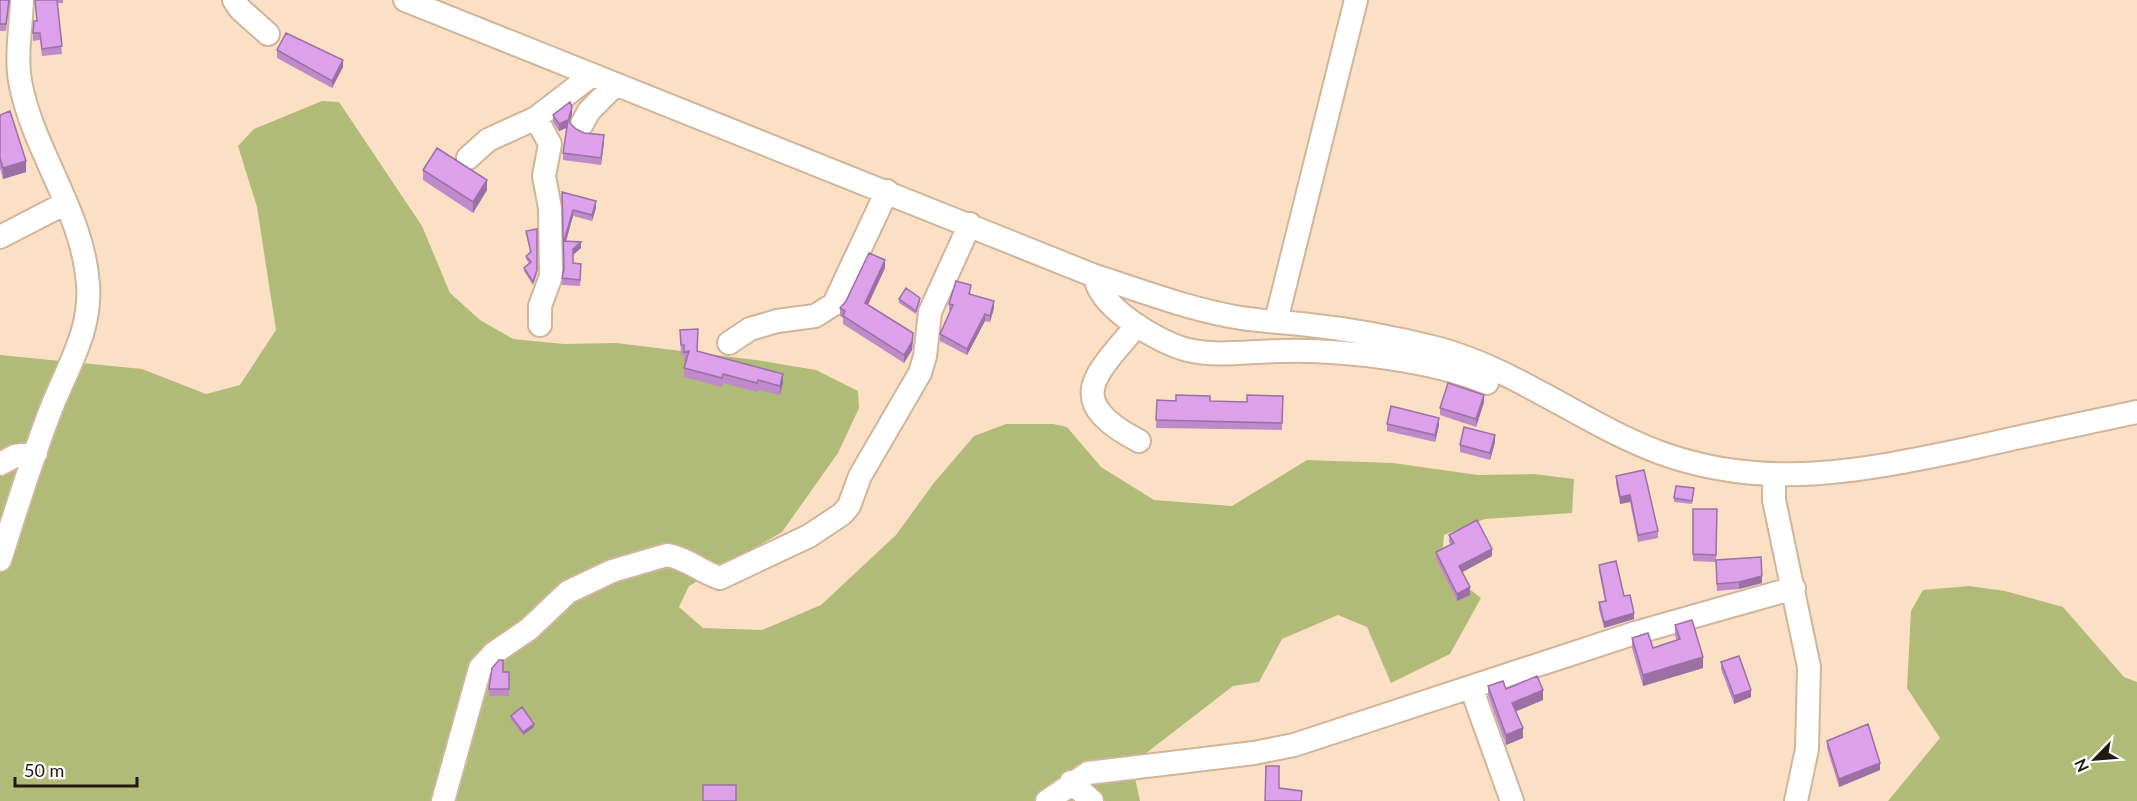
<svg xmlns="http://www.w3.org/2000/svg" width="2137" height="801" font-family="Lato,sans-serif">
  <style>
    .green { fill: #b0bb78 }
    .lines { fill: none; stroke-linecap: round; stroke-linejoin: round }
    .minor-casing { stroke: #d0b59b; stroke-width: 26 }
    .minor { stroke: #fff; stroke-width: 22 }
    .wall { fill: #be8ac9 }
    .shaded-wall { fill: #9b70a4 }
    .building { fill: #dda0ea; stroke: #9b70a4; stroke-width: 1.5 }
  </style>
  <rect width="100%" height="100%" fill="#fce0c6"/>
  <!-- green -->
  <path class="green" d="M322,101L339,102L422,226L450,293L480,320L513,339L564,344L616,343L756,360L816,370L858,391L859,408L838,453L782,532L689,586L679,607L703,628L762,630L821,605L896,535L933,484L974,436L1006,424H1053L1067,427L1101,467L1154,500L1232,506L1307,460L1393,463L1478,475L1534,474L1574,479L1572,513L1485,519L1444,535L1441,567L1481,598L1450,654L1391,683L1367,627L1338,615L1282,639L1259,682L1233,686L1132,764L1140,801H0V355L142,369L206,394L240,385L276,330L257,207L238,146L254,129Z
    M1969,586L2005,591L2063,607L2124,677L2137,682V801H1888L1940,738L1907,688L1911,611L1923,590Z"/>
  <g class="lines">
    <!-- minor casing -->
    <g class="minor-casing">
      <path id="minor" d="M234,0L240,9L268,34
        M405,0L1095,276C1142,291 1191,310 1241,318C1261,321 1281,322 1301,324C1348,329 1394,337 1440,349C1519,371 1585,425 1661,453C1766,491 1862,471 1967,449C2023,436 2080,424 2137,412
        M536,118L550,144L544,176L550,208L551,276L540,306V325
        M582,124L589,111L615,85
        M468,158L488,140L536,118L592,75
        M0,237L66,203
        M1095,276C1098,307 1159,343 1188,350C1218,357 1249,351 1280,351C1339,349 1433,360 1487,383
        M1276,321L1356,0
        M1137,325C1096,375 1061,400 1139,441
        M729,343L750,329L777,321L815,316L834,304L887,191
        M0,464L15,456L36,453
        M1774,476V500L1809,667L1807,749L1796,801
        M0,560C16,510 32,458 51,409C67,368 92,330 88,284C83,213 35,154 21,86C15,59 21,28 22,0
        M1471,687L1512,801
        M1071,782L1092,801
        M443,801L480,668L494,653L529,629L568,592L612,571L667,555C687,558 701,572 720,578L809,536L842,514L849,506L860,476L920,373L925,356L930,312L970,224
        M1047,801L1088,773L1254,753L1294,745L1635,633L1794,588"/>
    </g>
    <!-- minor -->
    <use href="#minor" class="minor"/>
  </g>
  <!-- wall -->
  <path class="wall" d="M0,0H10L6,31H0Z
    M35,0H63V3H57L62,54L42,56L40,40L33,41V33L37,21Z
    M277,50L343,67L332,88L277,58Z
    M572,114L570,121V123L576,129L604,142L601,165L563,160V153L567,128L559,131L553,122V115Z
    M0,115L26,172L3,179L0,168Z
    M423,170L487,190L473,213L423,180Z
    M562,192L596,208L592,221L573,216L566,241L581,248L573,255V263L581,270L580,286L562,285V278L564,270Z
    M526,231L537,274L533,285L524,271V268L529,263L526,259V256L530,252Z
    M885,268L868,305L913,341L912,350L904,363L843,324V318L840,316V308Z
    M971,292L970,294L994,308L990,322L985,321L967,355L940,341V334L951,311L949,310V304Z
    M899,299L920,301L916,314L899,303Z
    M680,330L698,351L783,383L780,395L758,390L757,392L723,383L722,387L684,377V368L686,361H684V355H681Z
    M1283,396L1282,430L1156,428L1157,400L1247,402Z
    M1484,402L1476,427L1440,415V408Z
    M1387,424L1439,425L1435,442L1387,431Z
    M1495,442L1490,460L1460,452V445Z
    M1616,476L1658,531V538L1638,542L1630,502L1620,504L1616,483Z
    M1694,491L1692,504L1674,502V498Z
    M1693,509H1717L1716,560L1762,583L1739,589L1717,591L1716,562L1693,561Z
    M1449,535L1492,556L1462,572L1470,595L1457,601L1436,559V552L1451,545L1449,542Z
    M1599,565L1624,596L1634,619L1604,628L1599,609V602L1605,601L1599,571Z
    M1675,625L1703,668L1643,686L1632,648V638L1653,648L1677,640L1675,636Z
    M1721,662L1751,697L1734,704L1721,669Z
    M509,672V696H489V689Z
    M1488,686L1506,689L1543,700L1516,711L1523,738L1506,745L1488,695Z
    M511,716L534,727L523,735L511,720Z
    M1827,741L1880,770L1839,787L1827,748Z"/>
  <!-- shaded-wall -->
  <path class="shaded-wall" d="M343,60V67L332,88V81Z
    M572,107V114L569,124V117Z
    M568,120V127L559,131V124Z
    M604,135V142L601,165V158Z
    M26,161V172L3,179V168Z
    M487,180V190L473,213V202Z
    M596,201V208L592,221V215Z
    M573,210V216L564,248V241Z
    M581,242V248L573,255V249Z
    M885,260V268L865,311V303Z
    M994,301V308L990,322V316Z
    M985,314V321L967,355V349Z
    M913,333L912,350L904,363V355Z
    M783,374V383L780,395V386Z
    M1484,395V402L1476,427V419Z
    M1439,418V425L1435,442V435Z
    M1495,435V442L1490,460V453Z
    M1630,495V502L1620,504V497Z
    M1492,549V556L1459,574V566Z
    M1762,576V583L1739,589V582Z
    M1470,587V595L1457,601V594Z
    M1634,613V619L1604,628V622Z
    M1703,657V668L1643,686V675Z
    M1543,690V700L1512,713V703Z
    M1751,690V697L1734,704V696Z
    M534,724V727L523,735V732Z
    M1523,728V738L1506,745V735Z
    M1880,763V770L1839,787V779Z"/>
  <!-- building -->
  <path class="building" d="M0,0H9L6,24H0Z
    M35,0H57L62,46L42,49L40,33H33L34,21H37Z
    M286,33L343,60L332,81L277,50Z
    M570,102L572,107L569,117L570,123L576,129L584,133L604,135L601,158L563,153L568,120L559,124L553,115Z
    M10,111L26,161L3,168L0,158V115Z
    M437,148L487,180L473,202L423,170Z
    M562,192L596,201L592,215L573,210L564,241L581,242L573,249V263L581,264L580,280L562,278L564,269Z
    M537,229V270L533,282L524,268L531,262L526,256L531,252L526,231Z
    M869,253L885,260L865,303L913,333L912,342L904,355L843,316L845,311L840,308L846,301Z
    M956,281L971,285L969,294L994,301L990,316L985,314L967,349L940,334L953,305L949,304Z
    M906,288L920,298L916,311L899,299Z
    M698,329L697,351L783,374L780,386L758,380L757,383L723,374L722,378L684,368L689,351L684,352V345H681L680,330Z
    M1448,383L1484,395L1476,419L1440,408Z
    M1176,395L1210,396V401L1247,402V395L1283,396L1282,423L1156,420L1157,400L1176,401Z
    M1391,406L1439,418L1435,435L1387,424Z
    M1464,427L1495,435L1490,453L1460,445Z
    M1644,470L1658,531L1638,535L1630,495L1620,497L1616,476Z
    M1676,486L1694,488L1692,501L1674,498Z
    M1693,509H1717L1716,555L1693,554Z
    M1477,520L1492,549L1459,566L1470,587L1457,594L1436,552L1454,543L1449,535Z
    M1761,557L1762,576L1739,582L1717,584L1716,560Z
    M1616,561L1624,596L1630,595L1634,613L1604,622L1599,602L1606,601L1599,565Z
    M1692,620L1703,657L1643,675L1632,638L1648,633L1653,648L1680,639L1675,625Z
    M1739,656L1751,690L1734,696L1721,662Z
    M499,660H503V672H509V689H489L492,668Z
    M1537,676L1543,690L1512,703L1523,728L1506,735L1488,686L1503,681L1506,689Z
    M522,707L534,724L523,732L511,716Z
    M1868,724L1880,763L1839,779L1827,741Z
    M1266,766H1279V788L1302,791L1301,801H1265Z
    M703,785H736V801H703Z"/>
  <!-- north arrow -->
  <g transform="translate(2095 759) rotate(245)" stroke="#ffffff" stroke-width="4.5" paint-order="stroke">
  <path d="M0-4.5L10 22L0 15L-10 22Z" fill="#22180e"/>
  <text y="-9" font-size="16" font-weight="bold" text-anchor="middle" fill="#22180e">N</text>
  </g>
  <!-- scale -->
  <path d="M15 777v9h122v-9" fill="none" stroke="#22180e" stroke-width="3"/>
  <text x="24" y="777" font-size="18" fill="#22180e" stroke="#ffffff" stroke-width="4.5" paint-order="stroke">50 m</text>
</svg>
